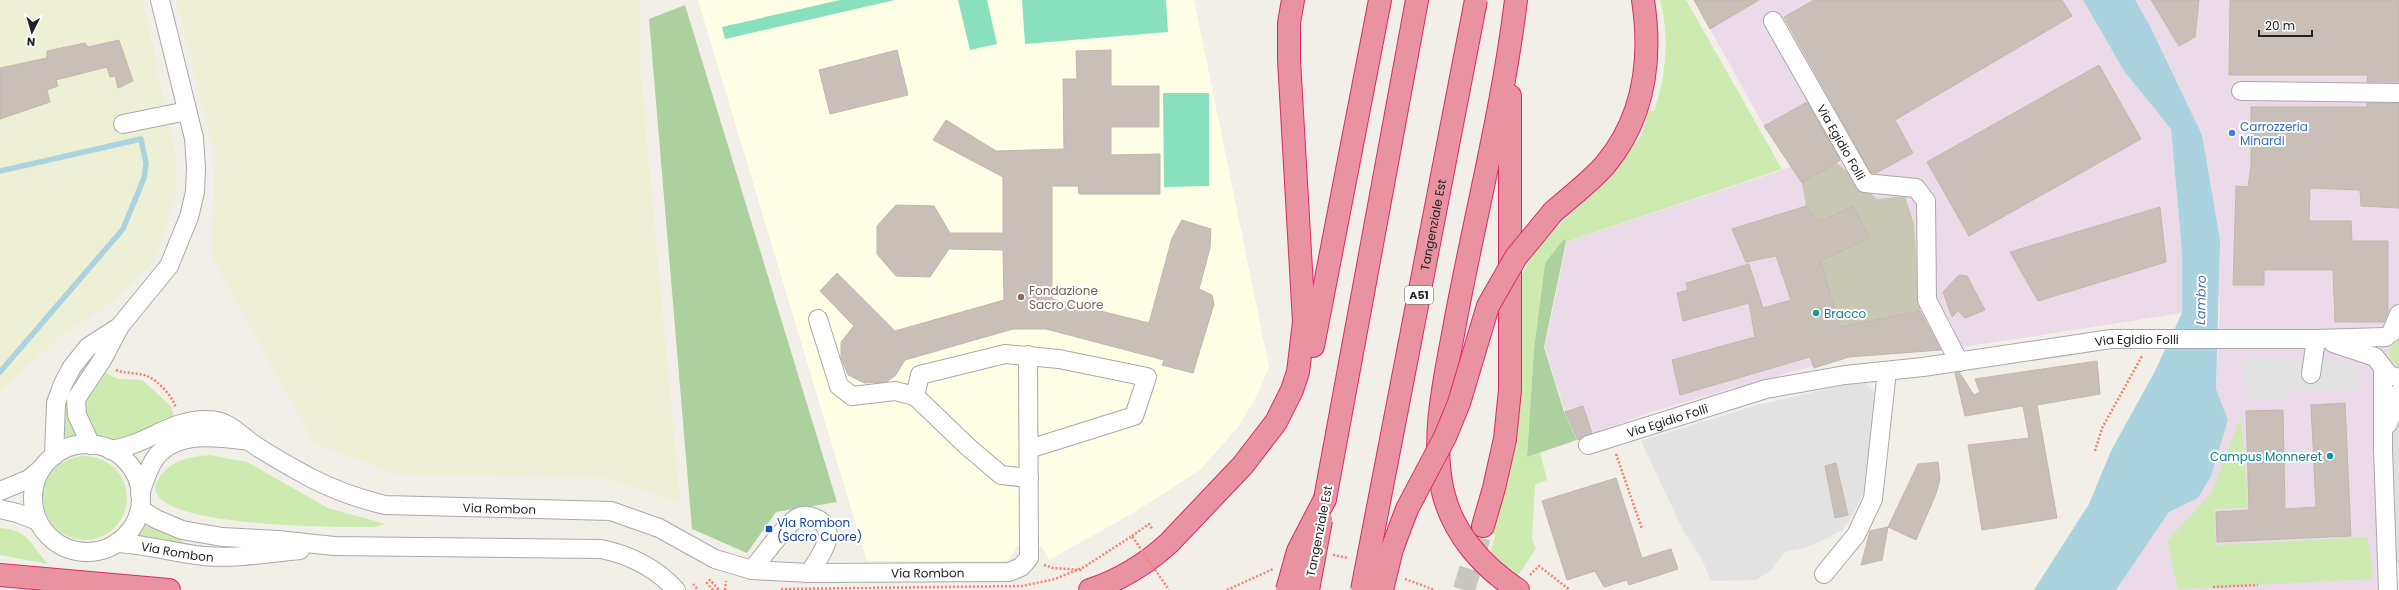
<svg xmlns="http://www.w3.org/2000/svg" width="2399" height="590" font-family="Poppins,sans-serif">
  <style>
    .residential { fill: #e0dfdf }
    .industrial { fill: #ebdbe8 }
    .education { fill: #ffffe5 }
    .construction { fill: #c7c7b4 }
    .farmland { fill: #eef0d5 }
    .grass { fill: #cdebb0 }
    .forest { fill: #add19e }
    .pitch { fill: #88e0be }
    .parking { fill: #e2e2e2 }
    .water { fill: #aad3df }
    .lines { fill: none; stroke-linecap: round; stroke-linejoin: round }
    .stream { stroke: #aad3df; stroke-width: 5.5 }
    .building { fill: #c7bfb8; stroke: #c4b6ab }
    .highway-tunnel { stroke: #c8c6c1; stroke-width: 22; stroke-dasharray: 22 11; stroke-linecap: butt }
    .minor-casing { stroke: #a9a9a9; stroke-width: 20 }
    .highway-casing { stroke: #dc2a67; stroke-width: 24 }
    .path { stroke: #fa8072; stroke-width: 2.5; stroke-dasharray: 2 2; stroke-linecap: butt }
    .minor { stroke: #fff; stroke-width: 18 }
    .highway { stroke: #e892a2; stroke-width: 22 }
    .highway-bridge-casing { stroke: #dc2a67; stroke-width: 24; stroke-linecap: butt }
    .path-bridge { stroke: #fa8072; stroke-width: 2.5; stroke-dasharray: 2 2; stroke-linecap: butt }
    .highway-bridge { stroke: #e892a2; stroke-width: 22 }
    .shop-dot { fill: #3f7fe0; stroke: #fff; stroke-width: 1.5 }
    .education-dot { fill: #8d6e63; stroke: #fff; stroke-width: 1.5 }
    .culture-dot { fill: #0f9aa8; stroke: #fff; stroke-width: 1.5 }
    .transit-dot { fill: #1a4fb4; stroke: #fff; stroke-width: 1.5 }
    .labels { text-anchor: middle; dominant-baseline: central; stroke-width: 4; stroke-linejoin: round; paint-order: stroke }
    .shield { fill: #fff; stroke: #646464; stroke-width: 1 }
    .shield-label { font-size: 11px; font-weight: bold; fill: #222 }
    .shop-label { font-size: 12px; fill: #366cbe; stroke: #fff; text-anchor: start }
    .street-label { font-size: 12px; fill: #222; stroke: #fff }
    .education-label { font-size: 12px; fill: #785e54; stroke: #fff; text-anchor: start }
    .culture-label { font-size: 12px; fill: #0d838f; stroke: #fff; text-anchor: start }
    .transit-label { font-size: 12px; fill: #164399; stroke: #fff; text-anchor: start }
    .water-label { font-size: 13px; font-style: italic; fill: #4a7aab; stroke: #fff }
  </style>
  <rect width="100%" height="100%" fill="#f2efe9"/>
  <!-- residential -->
  <path class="residential" d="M2399,405V563H2390L2387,449Z"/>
  <!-- industrial -->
  <path class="industrial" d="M1694,0H2083L2124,71L2171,129L2182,252V313L1945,350L1851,356L1744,385L1648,413L1578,440L1565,412L1545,347L1567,242L1791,167L1764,126Z
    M2135,0H2399V393L2384,434L2388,590H2116L2169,512L2198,498L2228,420L2216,389L2220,306L2202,135L2150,26Z"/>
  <!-- education -->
  <path class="education" d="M698,0H1194L1269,367L1255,399L1238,427L1200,470L1133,513L1049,560L1042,547L1017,546L1008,561H867Z"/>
  <!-- construction -->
  <path class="construction" d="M1836,162L1877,199L1905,196L1914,224L1920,311L1852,325L1858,356H1851L1820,261L1870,238L1853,206L1820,222L1806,206L1802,183Z"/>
  <!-- farmland -->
  <path class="farmland" d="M0,0H143L175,153L177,191L154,262L109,305L61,336L0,391Z
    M176,0H640L639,55L680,502L602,477L394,474L314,443L211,255L215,157Z"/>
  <!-- grass -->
  <path class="grass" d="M1660,0H1686L1782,169L1566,242L1564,240L1545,263L1534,349L1527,456L1540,452L1547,480L1535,485L1532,539L1536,549L1517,577L1490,555L1495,535L1493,533L1507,475L1520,340L1521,277L1531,257L1550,234L1613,174L1641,136L1649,111H1654C1666,76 1670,36 1660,0Z
    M2399,341V367C2388,361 2386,346 2399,341Z
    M88,358L92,362L73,388L77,432L76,436L67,438L63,436C63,396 68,391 88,358Z
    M103,371L118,379L142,380L171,406L174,416C159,421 148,432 134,438C117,445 97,441 88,423C85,418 84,409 83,402Z
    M2241,417L2248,507L2214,509L2216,545L2368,537L2373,574L2370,579L2178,589L2167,541L2211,493Z
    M210,455L247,462L328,508L386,524L376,527C355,527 115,530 161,475C174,459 190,457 210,455Z
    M43 498a42 42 0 1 1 84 0a42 42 0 1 1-84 0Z
    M145,523L182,539V545L137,536L142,524Z
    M0,528C30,530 30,545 48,564L0,555Z"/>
  <!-- forest -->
  <path class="forest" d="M685,5L837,502L776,512L747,553L692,529L649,19Z
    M1564,239L1566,242L1544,347L1564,412L1577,440L1527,457L1534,349L1545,263Z"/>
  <!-- pitch -->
  <path class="pitch" d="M840,0H895L725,39L722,27Z
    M958,0H987L997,44L970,50Z
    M1022,0H1166L1168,32L1025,44Z
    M1163,93H1209V186L1164,187Z"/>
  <!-- parking -->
  <path class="parking" d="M2242,357L2348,361L2356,364L2360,372L2362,390L2290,392L2289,398H2248Z
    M1865,383L1876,394L1865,489L1851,519L1842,530L1826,539L1804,548L1785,552L1770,571L1756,580L1711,581L1702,560L1682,528L1641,441L1757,405L1839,386Z"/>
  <!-- water -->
  <path class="water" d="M2083,0H2135L2150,26L2202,135L2220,240L2216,389L2228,420L2211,476L2198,498L2169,512L2116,590H2034L2089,504L2111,451L2154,373L2182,313V252L2171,129L2124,71Z"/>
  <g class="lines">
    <!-- stream -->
    <path class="stream" d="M0,171L141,139L146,163L144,178L123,229L0,372"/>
  </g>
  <!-- building -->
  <path class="building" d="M1694,0H1759L1710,29Z
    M1814,0H2062L2072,16L1895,120L1913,153L1876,173H1871L1784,17Z
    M2151,0H2199L2195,37L2179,46Z
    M2230,0H2399V82H2367L2368,75H2229Z
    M119,40L133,81L118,88L115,76L110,77L107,67L56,80L58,86L47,90L50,102L0,119V68L47,58V51L85,43L88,47Z
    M897,50L908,95L830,114L819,70Z
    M1111,50V86H1159V127H1111V155L1160,154V194H1079L1078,186H1052V299L1149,323L1172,238L1182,220L1211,229L1210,248L1199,289L1212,295L1214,304L1193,373L1162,365L1164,360L1046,329H1013L905,360L895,376L886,382L864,383L848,375L841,358V342L854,326L820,291L837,273L895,331L1004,300L1003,250L949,249L930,277L896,276L877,254V226L896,205L934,206L950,233H1003V177L933,140L946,120L996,151L1064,149L1063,79H1077L1076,51Z
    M2099,65L2141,139L1969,236L1927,162Z
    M1807,102L1840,160L1802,183L1764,126Z
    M2367,103H2399V208L2361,206L2360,190L2310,188L2309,221H2351L2352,241H2388V311L2384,322H2335L2333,270H2264V285H2233L2236,186L2248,187L2251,166V107H2367Z
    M1806,206L1820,222L1853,206L1870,238L1820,261L1841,327L1920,311L1941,350L1849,357L1814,368L1810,357L1680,395L1672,360L1755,337L1749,303L1683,321L1677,293L1688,290L1686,283L1749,264L1763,308L1791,300L1776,256L1746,262L1732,229Z
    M2160,207L2166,262L2038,301L2010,252Z
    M1959,275L1967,276L1985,310L1965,318L1958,311L1952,317L1943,292Z
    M2097,361L2100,394L2037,405L2057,518L1982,530L1968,445L2029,438L2023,406L1965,416L1955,373L1959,372L1974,395L1980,392L1975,379Z
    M2345,403L2351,536L2217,542L2216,512L2249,510L2246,411L2283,410L2285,509L2316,507L2311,405Z
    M1583,406L1592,433L1578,440L1565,412Z
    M1938,462L1940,479L1936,494L1916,540L1888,527L1918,464Z
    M1836,463L1848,515L1835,518L1825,466Z
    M1616,478L1642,558L1671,549L1678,569L1629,585L1627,580L1604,587L1595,571L1567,580L1542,501Z
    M1888,527L1882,560L1861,565L1870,531Z"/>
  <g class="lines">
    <!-- highway-tunnel -->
    <path class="highway-tunnel" d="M1464,590L1483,526"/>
    <!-- minor casing -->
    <g class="minor-casing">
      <g id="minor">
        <path id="s1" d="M1773,21L1865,183L1916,188L1926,201L1927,300L1959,362"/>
        <path d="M2241,91L2399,93"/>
        <path d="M123,124L187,111"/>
        <path d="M818,319L839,386L852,396L895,391L915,396"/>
        <path d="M2391,333L2399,314"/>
        <path d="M2333,343L2375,357L2389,375L2399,378"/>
        <path d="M2383,370V449L2388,590"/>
        <path d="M2311,374L2316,339"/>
        <path d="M2388,424L2399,393"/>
        <circle cx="87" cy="498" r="54"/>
        <path d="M91,445L77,415L76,399L102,360L120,326L169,266L189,217L195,192L196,168L194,138L160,0"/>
        <path id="s2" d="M1588,445L1766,389L1845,375L1923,367L2111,339H2316L2386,337"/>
        <path d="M1029,449L1134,416L1147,377L1059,359L1005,354L920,375L915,396L967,446L1001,475L1029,478"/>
        <path id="s3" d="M110,450C145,446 171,419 207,420C226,420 235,430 249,441C268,455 291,467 311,478C334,490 360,499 385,505L611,511L659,528L715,559L752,570L809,573L1009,572L1021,567L1029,558L1028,355"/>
        <path d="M54,456L56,403L63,384L72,367L88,347L119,327"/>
        <path d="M0,491L29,479L42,468"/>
        <path d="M140,494C144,482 148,468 156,457C178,430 219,437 249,441"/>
        <path d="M0,509L17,513L38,521"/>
        <path d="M140,509L156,519L182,530L222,537L278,540L334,546L601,549C630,555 656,568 676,590"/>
        <path id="s4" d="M116,543C146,544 174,553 204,556C236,559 268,553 300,550"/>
        <path d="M752,570C762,558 785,525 797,518C802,515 809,515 815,518C842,529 819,558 809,573"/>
        <path d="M1824,574L1856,535L1873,499L1887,371"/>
      </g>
    </g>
    <!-- highway casing -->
    <g class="highway-casing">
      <path id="highway" d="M1516,0C1503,107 1476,212 1456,318C1446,375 1430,435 1443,492C1453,534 1483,567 1518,590
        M1553,212C1570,197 1590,182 1605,165C1645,117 1652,59 1643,0
        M1313,346L1380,0
        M1325,499L1417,0
        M1483,526L1494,488L1505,439L1510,390V96
        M0,575L169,590
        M1090,590C1120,580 1146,564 1169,543L1243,465L1276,422L1292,390L1298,372L1304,322L1289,60V23L1293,0"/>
    </g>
    <!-- path -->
    <path class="path" d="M116,370C126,374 137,372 147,376C158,380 173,397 176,408
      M2095,451L2102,428L2142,356
      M1616,454L1642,529
      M1132,536L1149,524L1153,530
      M1333,555L1348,558
      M1044,565L1053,568L1083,570
      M1530,575L1539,566L1570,590
      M1405,579L1435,590
      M693,584L698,590
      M2213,587L2258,585
      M713,590L707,583L710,580L719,590
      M725,590L726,581
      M1227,590L1273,569"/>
    <!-- minor -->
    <use href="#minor" class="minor"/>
    <!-- highway -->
    <use href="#highway" class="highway"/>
    <!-- highway-bridge casing -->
    <g class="highway-bridge-casing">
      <g id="highway-bridge">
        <path d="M1287,590L1298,551L1325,499"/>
        <path d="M1308,590L1321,520"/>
        <path id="s5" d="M1362,590L1476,0"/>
        <path d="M1382,590L1392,549L1407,509L1445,437L1459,403L1488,306L1516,257L1553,212"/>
      </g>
    </g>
    <!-- path-bridge -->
    <path class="path-bridge" d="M781,589L1022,586L1055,579L1084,567L1132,536L1169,590"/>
    <!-- highway-bridge -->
    <use href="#highway-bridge" class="highway-bridge"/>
  </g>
  <!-- markers -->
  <circle class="shop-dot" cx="2232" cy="133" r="4"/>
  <circle class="education-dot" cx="1021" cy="297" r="4"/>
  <g class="culture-dot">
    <circle cx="1816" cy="313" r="4"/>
    <circle cx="2330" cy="456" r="4"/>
  </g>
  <rect class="transit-dot" x="765" y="525" width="8" height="8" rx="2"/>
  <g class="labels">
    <!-- shield labels -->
    <rect class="shield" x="1405" y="286" width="28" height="18" rx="3"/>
    <g class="shield-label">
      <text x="1419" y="295">A51</text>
    </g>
    <!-- shop labels -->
    <g class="shop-label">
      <text x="2240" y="126">Carrozzeria<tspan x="2240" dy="14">Minardi</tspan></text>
    </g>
    <!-- street labels -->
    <g class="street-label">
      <text stroke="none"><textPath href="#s1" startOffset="139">Via Egidio Folli</textPath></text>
      <text stroke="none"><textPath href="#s5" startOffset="372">Tangenziale Est</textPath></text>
      <text stroke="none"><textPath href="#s2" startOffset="561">Via Egidio Folli</textPath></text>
      <text stroke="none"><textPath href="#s2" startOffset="83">Via Egidio Folli</textPath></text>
      <text stroke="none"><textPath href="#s3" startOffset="416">Via Rombon</textPath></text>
      <text transform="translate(1319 531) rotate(-79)">Tangenziale Est</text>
      <text stroke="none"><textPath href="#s4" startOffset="62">Via Rombon</textPath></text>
      <text stroke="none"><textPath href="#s3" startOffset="857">Via Rombon</textPath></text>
    </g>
    <!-- education labels -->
    <g class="education-label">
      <text x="1029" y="290">Fondazione<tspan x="1029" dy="14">Sacro Cuore</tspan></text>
    </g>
    <!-- culture labels -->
    <g class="culture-label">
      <text x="1824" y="313">Bracco</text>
      <text x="2322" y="456" text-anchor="end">Campus Monneret</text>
    </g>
    <!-- transit labels -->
    <g class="transit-label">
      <text x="777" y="522">Via Rombon<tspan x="777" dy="14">(Sacro Cuore)</tspan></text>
    </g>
    <!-- water labels -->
    <g class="water-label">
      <text transform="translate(2201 300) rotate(-89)">Lambro</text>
    </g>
  </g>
  <!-- north arrow -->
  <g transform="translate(32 32) rotate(185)" stroke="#ffffff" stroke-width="3" paint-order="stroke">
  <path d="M0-3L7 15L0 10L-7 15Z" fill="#222222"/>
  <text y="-6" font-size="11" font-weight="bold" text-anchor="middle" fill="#222222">N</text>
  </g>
  <!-- scale -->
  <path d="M2259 30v6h53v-6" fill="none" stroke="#222222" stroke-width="2"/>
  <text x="2265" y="30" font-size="12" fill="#222222" stroke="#ffffff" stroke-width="3" paint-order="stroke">20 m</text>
</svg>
